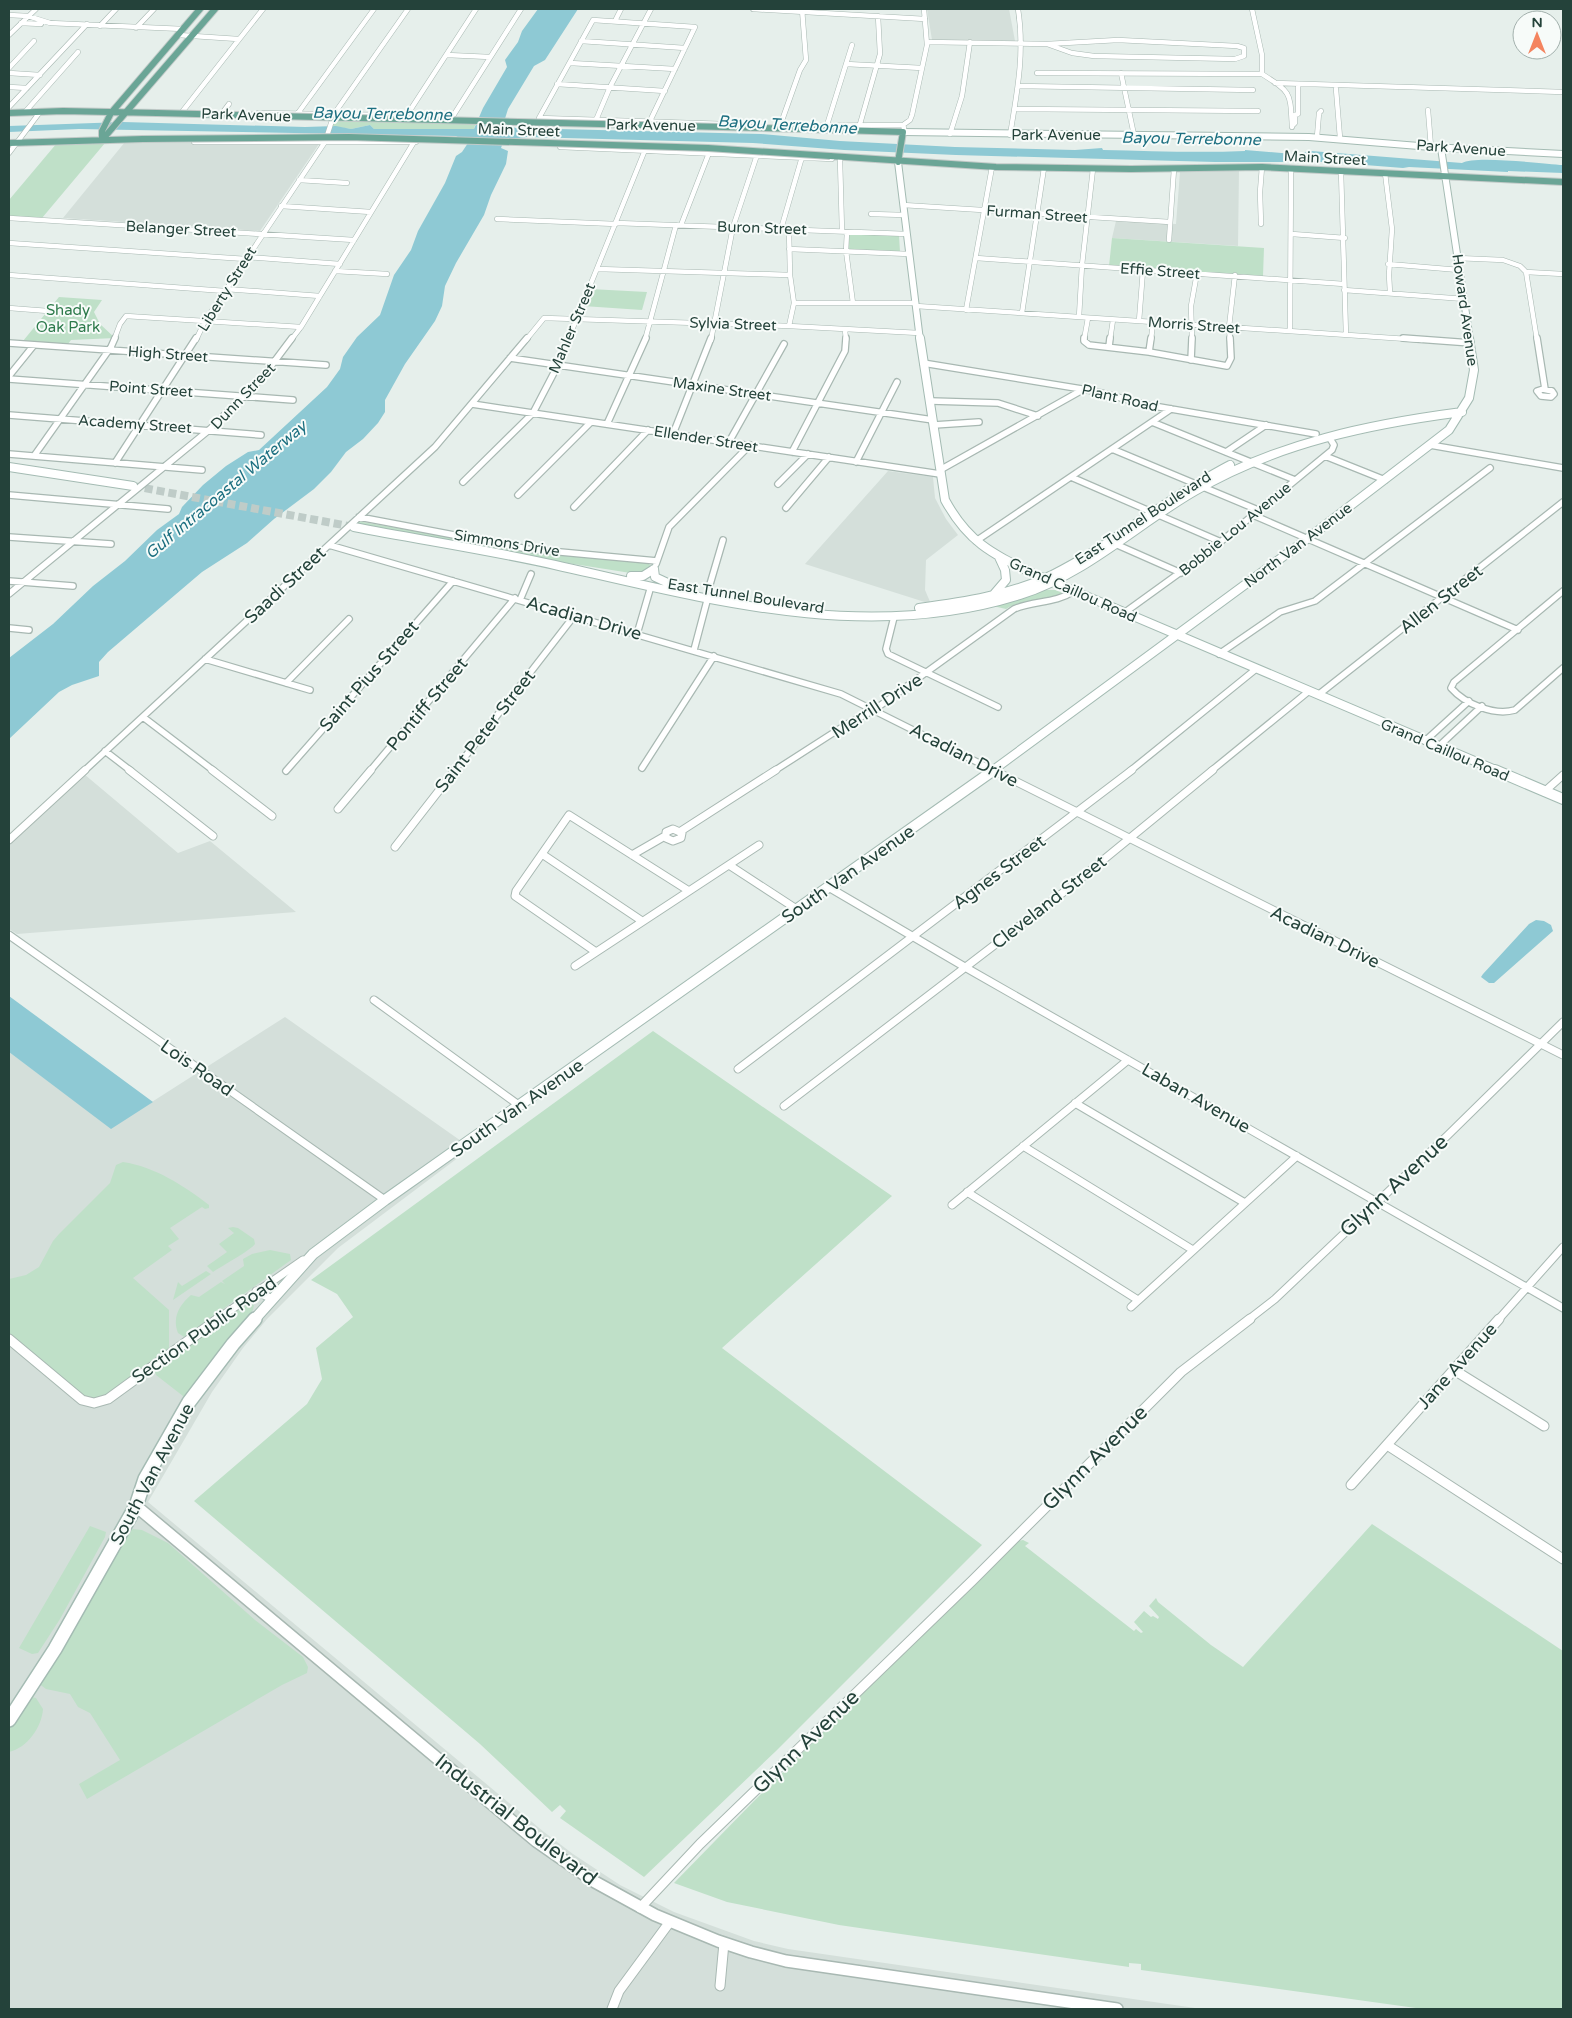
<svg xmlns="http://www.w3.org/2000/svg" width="1572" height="2018" font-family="'Varela Round',sans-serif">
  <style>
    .built { fill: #d4dfda }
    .green { fill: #bfe0c8 }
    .water { fill: #8ec9d4 }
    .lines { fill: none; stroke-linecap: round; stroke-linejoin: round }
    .secondary-tunnel { stroke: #bfccc8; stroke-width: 8; stroke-dasharray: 8 4; stroke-linecap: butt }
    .minor-far3-casing { stroke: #a8b8b2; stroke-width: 5.5 }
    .minor-far2-casing { stroke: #a8b8b2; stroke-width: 8 }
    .minor-far1-casing { stroke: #a8b8b2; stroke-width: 9 }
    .minor-casing { stroke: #a8b8b2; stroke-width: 11 }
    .tertiary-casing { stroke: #a8b8b2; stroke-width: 14 }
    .secondary-far3-casing { stroke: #a4bbb3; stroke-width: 8 }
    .secondary-far2-casing { stroke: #a4bbb3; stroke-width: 10 }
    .secondary-far1-casing { stroke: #a4bbb3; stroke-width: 12 }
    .secondary-casing { stroke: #a4bbb3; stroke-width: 16 }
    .primary-casing { stroke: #c2cac8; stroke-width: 8 }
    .minor-far3 { stroke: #fff; stroke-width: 4.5 }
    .minor-far2 { stroke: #fff; stroke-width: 5.5 }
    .minor-far1 { stroke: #fff; stroke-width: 7 }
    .minor { stroke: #fff; stroke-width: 9 }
    .tertiary { stroke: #fff; stroke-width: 11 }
    .secondary-far3 { stroke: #fff; stroke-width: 6 }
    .secondary-far2 { stroke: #fff; stroke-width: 8 }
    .secondary-far1 { stroke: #fff; stroke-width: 10 }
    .secondary { stroke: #fff; stroke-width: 13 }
    .primary { stroke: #6aa596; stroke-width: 6 }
    .primary-bridge-casing { stroke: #c2cac8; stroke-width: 8; stroke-linecap: butt }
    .primary-bridge { stroke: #6aa596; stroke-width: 6 }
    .labels { text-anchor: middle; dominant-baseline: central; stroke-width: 4; stroke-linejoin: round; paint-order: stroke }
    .far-street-label { font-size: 15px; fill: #24423a; stroke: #f7fbf9 }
    .far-park-label { font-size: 15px; fill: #2d7a4b; stroke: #f7fbf9 }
    .far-water-label { font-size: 16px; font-style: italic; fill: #1c6f80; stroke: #f7fbf9 }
    .street-label { font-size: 18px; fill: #24423a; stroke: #f7fbf9 }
    .near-street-label { font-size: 21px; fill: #24423a; stroke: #f7fbf9 }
  </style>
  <rect width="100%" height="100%" fill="#e6efeb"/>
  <!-- built -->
  <path class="built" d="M927,9H1009L1015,41L932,40Z
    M125,142L319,144L260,231L63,218Z
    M1239,170L1238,246L1112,238L1116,221L1176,224L1180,172Z
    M888,471L933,477L935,498L946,519L958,535L926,560L925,590L931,604L805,564Z
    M84,774L178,853L210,841L296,912L17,934L9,929V844Z
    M285,1017L471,1148L338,1248L267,1319L243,1348L212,1392L148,1502L544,1832L573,1854L620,1885L674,1912L754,1941L788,1949L1202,2009H9V1052L111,1128Z"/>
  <!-- green -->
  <path class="green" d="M333,117L476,122L474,129H374L370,125L351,129L331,126Z
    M57,143H105L42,218L9,216V200Z
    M848,233L899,235L900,252L849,249Z
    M1112,238L1264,248L1263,276L1109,266Z
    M590,289L647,292L642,310L583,306Z
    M59,297L102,300L94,312L100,324L115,338L71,340L68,344L23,341Z
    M357,521L528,551L648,562L651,567L637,574L529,557L355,523Z
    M1045,590H1057L1062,593L1063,595C1044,603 1022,598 1006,609L993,606Z
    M653,1031L892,1196L722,1348L982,1545L776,1751L644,1877L560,1818L566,1811L560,1805L552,1812L480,1744L194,1501L307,1404L322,1379L316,1348L353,1317L337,1294L311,1280Z
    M123,1162C155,1167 183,1185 209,1205V1208L205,1209L202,1207L170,1228L179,1239L168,1246L172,1250L133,1278L169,1310V1350L104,1397L100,1399H86L9,1336V1279L26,1275L39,1267L53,1241L59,1234L110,1183L116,1165Z
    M233,1227L238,1228L254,1239L255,1244C251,1250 222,1266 213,1272L207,1266L227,1252L219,1244L234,1233L228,1228Z
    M270,1250L290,1254L291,1260L184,1337L178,1333C172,1318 179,1305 191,1295L199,1297L221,1282L225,1284L222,1281L244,1266L243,1259L252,1254Z
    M206,1271L211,1274L173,1300L178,1282L182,1286Z
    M251,1304L254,1305L253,1310L185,1400L183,1396L156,1375L154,1369L235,1310Z
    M1372,1524L1563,1651V2009H1423L1141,1970V1964L1129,1963V1967L839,1925L727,1902L674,1883L754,1801L1014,1542L1023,1540L1029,1543L1025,1546L1134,1631L1136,1629L1141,1633L1143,1632L1134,1622L1144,1611L1151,1617L1153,1616L1158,1619L1159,1617L1149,1606L1156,1598L1158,1602L1211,1645L1243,1667Z
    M90,1526L106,1532L105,1537L60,1619L38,1653L32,1654L19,1648Z
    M133,1529L142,1530L168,1543L255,1620L303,1657L308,1667L307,1673L282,1685L87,1799L79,1784L120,1760L90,1713L78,1707L70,1694L46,1689L38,1683L127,1533Z
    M32,1697L36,1698L43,1709C42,1727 27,1748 9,1752V1726L29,1698Z"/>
  <!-- water -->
  <path class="water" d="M538,9H578L545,60L534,66L508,109L503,125L516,128L761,134L840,141L955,147L1075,150L1102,148L1103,150C1150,151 1198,153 1245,151V150L1293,154L1311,151L1462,163C1475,155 1544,164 1563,165V173L1508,171V172L1409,167L1403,168L1327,162H1215L956,155L844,150L753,143L527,137L504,140L501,148L508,151L506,164L491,195L484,215L456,263L445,286L442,306L435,321L405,364L385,400V412L378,423L363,439L346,452L331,472L314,489L274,519L247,543L202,572L108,652L99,662V676L72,685L59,692L9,739V658L53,624L93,586L125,561L157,530L179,514L182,507L203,485L226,466L248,452L259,450L327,387L340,369L343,357L357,337L380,315L394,275L411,250L418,231L445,183L456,156L462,152L468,143L456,136L79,129L9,132V126L123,122L305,127L336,126L351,129L370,125L374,129H474L483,108L507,67L505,60L518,42L522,31Z
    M1536,920L1544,921L1551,925L1553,931L1494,983H1489L1481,977L1483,974L1529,924Z
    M9,996L153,1102L111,1129L9,1052Z"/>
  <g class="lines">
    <!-- secondary-tunnel -->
    <path class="secondary-tunnel" d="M133,486L354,527"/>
    <!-- minor-far3 casing -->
    <g class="minor-far3-casing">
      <path id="minor-far3" d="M753,9L925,19
        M1252,9L1262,55V74C1292,93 1290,92 1292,127
        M9,15L28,16L50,23L183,29
        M615,21L621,9
        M21,23L41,24
        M100,26L116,9
        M136,28L154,9
        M9,35L36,9
        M178,35L238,39
        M1118,40L1237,46L1244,48V56L1235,59L1094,56L1072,53L1047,44Z
        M581,41L685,48
        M927,42L1047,44
        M447,55L490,57
        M570,63L675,69
        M846,64L922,68
        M9,68L34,41
        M9,73L40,75
        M1037,73L1262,74
        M1121,73L1134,135
        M1275,83L1563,92
        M557,84L665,91
        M1018,86L1253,90
        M9,87L27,88
        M1336,89L1340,138
        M9,107L87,24
        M1015,109L1258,111
        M1428,110L1431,147
        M25,112L78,52
        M182,112L263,9
        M223,112L229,104
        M258,113L453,116L521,9
        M298,113L374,9
        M407,115L476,9
        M596,120L610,87L651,9
        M650,121L695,27L593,20L539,118L757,125
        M860,124L880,54L878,16
        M827,125L852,45
        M778,126L903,125
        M780,126L800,70L806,60L802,9
        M1292,126L1295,123V115L1298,114V87
        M904,128L903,125L910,120L912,115L927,45L924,9
        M950,134L962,96L970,42
        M1010,135C1017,93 1025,52 1018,9
        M1317,137L1319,113L1321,111
        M194,142H416
        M560,147L832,159
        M9,153L40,112
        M840,160L842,231
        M1341,171L1346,335
        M1385,173L1392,229L1389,275L1390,293
        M299,180L347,183
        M903,205L1170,222
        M281,206L371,212
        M871,214L904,215
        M9,218L354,240
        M497,219L616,224
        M617,223L907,234
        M1261,224L1260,192L1262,167
        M681,225L709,153
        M781,229L802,157
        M789,230L790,275L794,303L789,326
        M847,232L846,251L853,303
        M1292,234L1345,238
        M1169,240L1174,169
        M9,243L246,259
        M789,249L909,254
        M247,257L340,264
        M976,258L1344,284
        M1457,258L1503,260L1520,266L1526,272L1563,274
        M1388,264L1459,270
        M598,269L790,275
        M335,271L387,274
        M1526,272L1537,340
        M9,275L225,291
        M226,289L320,296
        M1344,290L1465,299
        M794,303H916
        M916,306L1422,340
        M9,308L48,311
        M55,309L57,311L55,313L48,312Z
        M966,310L992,167
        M1022,313L1044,168
        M1079,317L1082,265L1093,169
        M1139,321L1143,270
        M845,330L846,340
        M1290,331L1291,168
        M114,340L120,324L126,316L301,327
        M196,340L205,321L325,142L334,114L408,9
        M291,340L301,327L414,142
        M526,340L544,318L789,326L919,333
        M568,340L645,150
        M645,340L676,225
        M711,340L733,227L757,155
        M1084,340L1088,318
        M1110,340L1113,320
        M1151,340L1153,322
        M1192,340L1191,306L1197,273
        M1230,340L1229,327L1235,275"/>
    </g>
    <!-- minor-far2 casing -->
    <g class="minor-far2-casing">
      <path id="minor-far2" d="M1084,338V341L1089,345L1149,352L1227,366L1231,358L1230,338
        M1403,338L1471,343
        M1537,338L1545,389
        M9,343L326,365
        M1109,347L1110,338
        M1149,352L1151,338
        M510,358L933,420
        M1191,360L1192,338
        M923,363L1094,391L1148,405L1316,434
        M9,376L34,345
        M9,379L293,400
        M1543,389L1552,391L1554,394L1551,397L1541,396L1537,391Z
        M931,401L998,403L1038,416
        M472,404L940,474
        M9,415L261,435
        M1152,422L1295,480
        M607,424L646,338
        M934,425L979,422
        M673,434L711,338
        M729,442L784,344
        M1430,445L1563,468
        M1112,449L1258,510
        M792,452L845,351L846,338
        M1226,452L1266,425
        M9,454L202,470
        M34,456L111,347L115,338
        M1325,456L1385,480
        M856,462L897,382
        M115,463L196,338
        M940,470L1084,389
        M1071,477L1221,542
        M463,482L533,413L558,365L569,338
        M778,484L808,454
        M9,495L168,509
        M518,495L591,422
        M574,507L648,430
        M786,508L829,457
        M1253,515L1518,630
        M359,517L528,549L657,561
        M9,537L111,544
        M976,541L1171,409
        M1113,543L1181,573
        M329,545L841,694L995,771
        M656,564L669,527L750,445
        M9,581L73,586
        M708,591L723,540
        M1563,591L1454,682L1451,688C1465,704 1494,716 1515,710L1563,668
        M9,594L209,430L262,378L292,338
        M520,600L531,574
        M1124,613L1207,553L1332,450L1334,445L1329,437
        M894,617L886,649L888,654L998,707
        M9,628L29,630
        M637,634L651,586
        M694,650L708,597
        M1219,654L1280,612L1315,601L1490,468
        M205,659L310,690
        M286,683L349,619
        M1318,695L1563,502
        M143,717L214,771
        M1425,741L1469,701
        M1438,747L1482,706
        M105,751L131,771
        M642,768L714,656
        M84,771L435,447L527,338
        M286,771L453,581
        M370,771L515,598
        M454,771L574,616
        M774,771L847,724L874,710L1014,609C1034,600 1055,604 1074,591
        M1130,771L1256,669
        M1211,771L1309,691"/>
    </g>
    <!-- minor-far1 casing -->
    <g class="minor-far1-casing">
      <path id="minor-far1" d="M129,770L213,836
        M212,770L272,816
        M993,770L1563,1055
        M1544,792L1563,775
        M338,809L371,770
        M673,829L682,833L681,838L673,841L666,838V832Z
        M681,831L776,770
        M9,840L85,770
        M395,847L455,770
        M542,854L642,921
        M632,855L665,836
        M729,865L798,910
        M830,888L970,970L1563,1308
        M9,935L385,1200
        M596,952L515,896L516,891L569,815L689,891
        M575,966L759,845
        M374,1000L520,1106
        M738,1069L1132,770
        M1075,1103L1245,1203
        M784,1106L1069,888L1213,770
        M1023,1146L1193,1250
        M967,1192L1138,1300
        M952,1205L1128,1060
        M256,1291L272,1299
        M1131,1307L1297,1156
        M216,1320L303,1260
        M1248,1320L1275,1299L1448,1135L1563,1022
        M1498,1320L1563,1247"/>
    </g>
    <!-- minor casing -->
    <g class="minor-casing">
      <path id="minor" d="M9,1339L82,1400L94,1403L108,1399L218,1319
        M1454,1370L1544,1426
        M1387,1445L1563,1559
        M1351,1485L1499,1319
        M640,1908L700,1844L973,1580L1181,1372L1250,1319
        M720,1986L724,1943
        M612,2009L619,1991L669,1923"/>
    </g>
    <!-- tertiary casing -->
    <g class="tertiary-casing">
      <path id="tertiary" d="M136,1506L536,1841L595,1882L655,1915L718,1941L751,1952L786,1961L1117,2009"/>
    </g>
    <!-- secondary-far3 casing -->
    <g class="secondary-far3-casing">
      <path id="secondary-far3" d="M903,132L1309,137L1431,147L1563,154
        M1441,148L1470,340
        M898,162L920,340"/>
    </g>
    <!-- secondary-far2 casing -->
    <g class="secondary-far2-casing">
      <path id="secondary-far2" d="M920,338L945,500C968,542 991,553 1032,573L1498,771
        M9,467L133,486
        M354,527C421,540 488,550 555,565C706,599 867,644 1020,595C1086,574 1136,525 1195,491C1277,443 1370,424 1462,412
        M654,569L655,577L670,584
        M631,576H643L654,569
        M994,594L1006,580L1005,570L999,557
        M919,608C964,602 1010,595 1052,575C1114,544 1168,497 1230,465
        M992,771L1307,539L1449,430L1469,398L1474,370L1469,338"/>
    </g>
    <!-- secondary-far1 casing -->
    <g class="secondary-far1-casing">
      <path id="secondary-far1" d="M1495,770L1563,799
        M254,1320L313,1254L385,1200L994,770"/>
    </g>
    <!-- secondary casing -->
    <g class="secondary-casing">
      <path id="secondary" d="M9,1720L55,1649L136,1506L145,1479L189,1402L233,1344L255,1319"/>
    </g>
    <!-- primary casing -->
    <g class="primary-casing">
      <path id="primary" d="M9,113L63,111L157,113
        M840,130L903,132L898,162
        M102,140L215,9
        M102,140V131L111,113L200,9
        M9,143L143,139
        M830,156L996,167L1131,169L1262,167L1563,182"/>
    </g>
    <!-- minor-far3 -->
    <use href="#minor-far3" class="minor-far3"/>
    <!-- minor-far2 -->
    <use href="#minor-far2" class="minor-far2"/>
    <!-- minor-far1 -->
    <use href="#minor-far1" class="minor-far1"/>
    <!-- minor -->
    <use href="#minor" class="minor"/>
    <!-- tertiary -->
    <use href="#tertiary" class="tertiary"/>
    <!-- secondary-far3 -->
    <use href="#secondary-far3" class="secondary-far3"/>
    <!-- secondary-far2 -->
    <use href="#secondary-far2" class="secondary-far2"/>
    <!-- secondary-far1 -->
    <use href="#secondary-far1" class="secondary-far1"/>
    <!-- secondary -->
    <use href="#secondary" class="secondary"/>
    <!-- primary -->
    <use href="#primary" class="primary"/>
    <!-- primary-bridge casing -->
    <g class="primary-bridge-casing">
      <path id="primary-bridge" d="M157,113L840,130
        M143,139L349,137L708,148L830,156"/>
    </g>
    <!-- primary-bridge -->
    <use href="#primary-bridge" class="primary-bridge"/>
  </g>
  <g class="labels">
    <!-- far-street labels -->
    <g class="far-street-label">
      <text transform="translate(246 115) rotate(2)">Park Avenue</text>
      <text transform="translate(651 125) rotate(1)">Park Avenue</text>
      <text transform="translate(519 130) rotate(2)">Main Street</text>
      <text x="1056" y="135">Park Avenue</text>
      <text transform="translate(1461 148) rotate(4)">Park Avenue</text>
      <text transform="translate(1325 158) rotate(3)">Main Street</text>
      <text transform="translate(1037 214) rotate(4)">Furman Street</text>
      <text transform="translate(762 228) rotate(2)">Buron Street</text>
      <text transform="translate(181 229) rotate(3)">Belanger Street</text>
      <text transform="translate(1160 271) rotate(4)">Effie Street</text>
      <text transform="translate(227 289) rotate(-58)">Liberty Street</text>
      <text transform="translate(1465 310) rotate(82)">Howard Avenue</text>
      <text transform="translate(733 324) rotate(2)">Sylvia Street</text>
      <text transform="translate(1194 325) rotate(4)">Morris Street</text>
      <text transform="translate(572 328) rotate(-67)">Mahler Street</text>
      <text transform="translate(168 354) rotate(4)">High Street</text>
      <text transform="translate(151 389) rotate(4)">Point Street</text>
      <text transform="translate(722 389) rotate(8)">Maxine Street</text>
      <text transform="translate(243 396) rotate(-46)">Dunn Street</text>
      <text transform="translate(1120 398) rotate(13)">Plant Road</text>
      <text transform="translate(135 424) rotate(4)">Academy Street</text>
      <text transform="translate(706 439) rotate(9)">Ellender Street</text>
      <text transform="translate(1143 518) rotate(-33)">East Tunnel Boulevard</text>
      <text transform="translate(1235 529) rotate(-39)">Bobbie Lou Avenue</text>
      <text transform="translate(507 543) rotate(9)">Simmons Drive</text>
      <text transform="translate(1298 545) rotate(-37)">North Van Avenue</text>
      <text transform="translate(1073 590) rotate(24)">Grand Caillou Road</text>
      <text transform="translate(746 596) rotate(9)">East Tunnel Boulevard</text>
      <text transform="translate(1445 750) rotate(23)">Grand Caillou Road</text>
    </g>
    <!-- far-park labels -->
    <g class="far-park-label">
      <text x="68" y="310">Shady<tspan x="68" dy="17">Oak Park</tspan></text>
    </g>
    <!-- far-water labels -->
    <g class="far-water-label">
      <text transform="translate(382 114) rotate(1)">Bayou Terrebonne</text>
      <text transform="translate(787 125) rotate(3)">Bayou Terrebonne</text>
      <text transform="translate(1191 139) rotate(1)">Bayou Terrebonne</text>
      <text transform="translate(226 490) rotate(-40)">Gulf Intracoastal Waterway</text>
    </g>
    <!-- street labels -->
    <g class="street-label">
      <text transform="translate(285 585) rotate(-43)">Saadi Street</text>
      <text transform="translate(1441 599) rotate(-38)">Allen Street</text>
      <text transform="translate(584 618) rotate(16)">Acadian Drive</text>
      <text transform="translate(369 676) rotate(-49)">Saint Pius Street</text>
      <text transform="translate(427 704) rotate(-50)">Pontiff Street</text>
      <text transform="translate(877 706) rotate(-33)">Merrill Drive</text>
      <text transform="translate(485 731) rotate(-52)">Saint Peter Street</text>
      <text transform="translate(964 755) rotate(27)">Acadian Drive</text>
      <text transform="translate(999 872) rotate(-37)">Agnes Street</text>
      <text transform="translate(848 874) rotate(-35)">South Van Avenue</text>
      <text transform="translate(1049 902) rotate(-38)">Cleveland Street</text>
      <text transform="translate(1325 937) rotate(26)">Acadian Drive</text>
      <text transform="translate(197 1068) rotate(35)">Lois Road</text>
      <text transform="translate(1196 1098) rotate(30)">Laban Avenue</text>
      <text transform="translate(517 1108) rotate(-35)">South Van Avenue</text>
      <text transform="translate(204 1330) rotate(-35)">Section Public Road</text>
      <text transform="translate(1457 1366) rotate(-48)">Jane Avenue</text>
      <text transform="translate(152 1474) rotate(-62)">South Van Avenue</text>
    </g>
    <!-- near-street labels -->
    <g class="near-street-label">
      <text transform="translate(1394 1186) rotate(-43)">Glynn Avenue</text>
      <text transform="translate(1095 1458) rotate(-45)">Glynn Avenue</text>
      <text transform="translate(806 1742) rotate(-44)">Glynn Avenue</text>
      <text transform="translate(516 1820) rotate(38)">Industrial Boulevard</text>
    </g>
  </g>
  <!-- border -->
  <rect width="1572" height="2018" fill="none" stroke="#24423a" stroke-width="20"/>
  <!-- north arrow -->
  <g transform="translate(1537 35)"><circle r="24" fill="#f7fbf9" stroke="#a3b1ad"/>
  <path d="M0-4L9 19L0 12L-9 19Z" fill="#f4845f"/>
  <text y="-8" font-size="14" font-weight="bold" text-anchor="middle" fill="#24423a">N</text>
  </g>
</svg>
